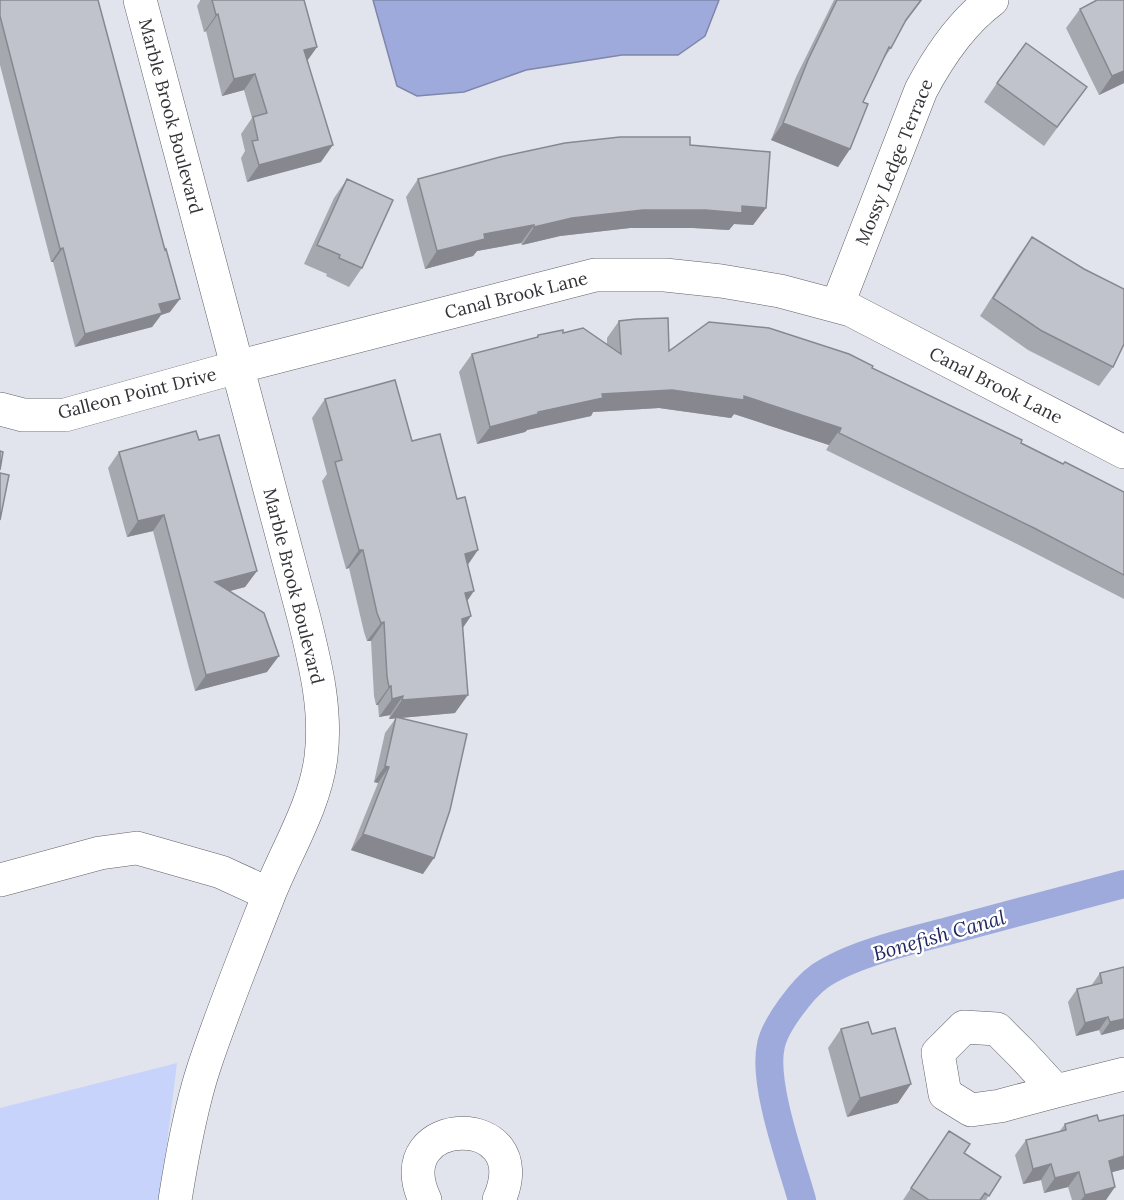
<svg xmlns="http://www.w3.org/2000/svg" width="1124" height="1200" font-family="Lora,serif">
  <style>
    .green { fill: #c8d3fc }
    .water { fill: #9eaadb; stroke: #7e86aa; stroke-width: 1.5 }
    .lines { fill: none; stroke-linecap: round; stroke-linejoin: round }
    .canal { stroke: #9eaadb; stroke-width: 28 }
    .minor-casing { stroke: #5f6168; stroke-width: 34 }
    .minor { stroke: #fff; stroke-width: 33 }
    .wall { fill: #a6a8af }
    .shaded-wall { fill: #87888f }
    .building { fill: #c1c3cc; stroke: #87888f; stroke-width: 1.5 }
    .labels { text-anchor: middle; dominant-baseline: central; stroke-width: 5; stroke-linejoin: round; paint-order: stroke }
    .street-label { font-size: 18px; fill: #323336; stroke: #fff }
    .water-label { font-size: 20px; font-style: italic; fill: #202861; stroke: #fff }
  </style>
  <rect width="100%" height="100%" fill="#e1e4ec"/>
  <!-- green -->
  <path class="green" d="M177,1063L160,1200H0V1108Z"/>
  <!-- water -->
  <path class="water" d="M373,0H719L705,36L678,55H622L526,70L464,92L417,96L397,86Z"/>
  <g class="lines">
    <!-- canal -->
    <path class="canal" d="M802,1200C791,1161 762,1083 771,1045C775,1025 803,988 820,976C852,954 910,941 948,931C1007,915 1065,900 1124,884"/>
    <!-- minor casing -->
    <g class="minor-casing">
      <path id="minor" d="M140,0L304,618C315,663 327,709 321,757C315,806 286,851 268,897C246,953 223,1010 204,1067C190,1110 182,1156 175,1200
        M837,306L921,90C939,56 961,23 992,0
        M0,409L23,415H65L237,367L595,275H665L721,281L780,291L851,310L1124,452
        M0,880L100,853L137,848L221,872L269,894
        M964,1027L997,1029L1022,1054L1056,1091L1000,1106L971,1110L945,1094L938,1053Z
        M1056,1091L1124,1074
        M425,1200C384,1113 539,1109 499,1200"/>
    </g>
    <!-- minor -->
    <use href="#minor" class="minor"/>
  </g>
  <!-- wall -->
  <path class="wall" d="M0,0L170,312L161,315L152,327L75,347L53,262H51L0,65Z
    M200,0H304L317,47L307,60L321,162L247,182L241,158L245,151L241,134L252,118L244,90L222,96L206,31L204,32L197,6L200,1Z
    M834,0H922L903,24L891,48L883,60L863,102L850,149L838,167L771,140L796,77Z
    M1124,0V83L1099,95L1066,28L1080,9Z
    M997,83L1087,87L1044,146L984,102Z
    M690,145L766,208L753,225L734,224L729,230L693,228H630L560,236L522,245L521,243L477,251L473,256L425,269L406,197L418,179Z
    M347,179L362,268L349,287L326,276L327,274L304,264L334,198Z
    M1032,237L1113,367L1099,386L1028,350L980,316L1019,255Z
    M619,321L669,351L872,368L1063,464L1124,492V599L1021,546L826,450L829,445L734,414L731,418L659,408L593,412L591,416L527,430L525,432L477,444L459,372L472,354L536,338L538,335L563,333L607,344V338Z
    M325,399L412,441L468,565L467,601L462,628L455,713L400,718L423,874L351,850L378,783L374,782L385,733L396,718L389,719L390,715L379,717L378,705H376L374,696L371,641H367L364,632L349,568L346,569L322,481L327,474L312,418Z
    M199,440L257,571L245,587L230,591L267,672L195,691L153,531L127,537L108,468L119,452Z
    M1100,973L1124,1029L1101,1035L1099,1030L1076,1036L1068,1002L1077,989L1091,986Z
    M841,1029L872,1034L898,1103L847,1117L828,1048Z
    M1099,1121L1124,1169L1112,1172L1106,1200H1072L1068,1187L1044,1193L1041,1180L1023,1184L1015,1155L1026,1140L1059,1132L1065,1124Z
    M949,1131L964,1153L1001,1177L986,1200H903Z"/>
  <!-- shaded-wall -->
  <path class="shaded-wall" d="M921,0H922L894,37L906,20Z
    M218,14L206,31L204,32L216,15Z
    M317,47L305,64L304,50Z
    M1124,71V83L1099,95L1112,76Z
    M255,74L244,90L222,96L234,79Z
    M783,123L850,149L838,167L771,140Z
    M333,145L321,162L247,182L259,165Z
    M742,206L766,208L753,225L734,224L729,230L693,228H630L560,236L522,245L534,227L572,218L643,210Z
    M534,225L521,243L477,251L473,256L425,269L437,251L484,234Z
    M63,248L53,262H51L60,249Z
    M180,299L170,312L161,315L152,327L75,347L85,334L159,304Z
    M672,390L744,396L841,428L829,445L734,414L731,418L659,408L593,412L591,416L527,430L525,432L477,444L490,427L602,394Z
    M164,515L153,531L127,537L138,521Z
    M359,550H363L349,568L346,569Z
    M478,550L465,569V554Z
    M257,571L245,587L203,598L215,582Z
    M474,591L461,610L465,593Z
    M471,616L458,635L462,619Z
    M384,622L371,641H367L381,623Z
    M279,656L267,672L195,691L206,675Z
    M391,686L378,705H376L389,687Z
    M468,695L455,713L389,719L402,700Z
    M403,696L390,715L379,717L392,699Z
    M385,766L389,767L378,783L374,782Z
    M363,834L434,858L423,874L351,850Z
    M1108,1017L1099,1030L1076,1036L1085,1023Z
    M1124,1019V1029L1101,1035L1110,1022Z
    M911,1084L898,1103L847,1117L860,1098Z
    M1124,1156V1169L1098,1176L1109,1161Z
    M1051,1164L1041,1180L1023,1184L1033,1169Z
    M1079,1172L1068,1187L1044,1193L1055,1178Z
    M1115,1187L1106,1200H1081L1085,1195Z"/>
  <!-- building -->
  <path class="building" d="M0,0H98L165,250L166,249L180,299L159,304L162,313L85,334L63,248L60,249L0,16Z
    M212,0H304L317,47L304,50L333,145L259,165L252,141L258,140L253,117L267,113L255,74L234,79L218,14L216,15Z
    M837,0H921L906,20L891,48L889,47L863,102L868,104L850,149L783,123L808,60Z
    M1097,0H1124V71L1112,76L1080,9Z
    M1026,43L1087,87L1057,127L997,83Z
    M620,137H690V145L770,152L766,208L742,206V213L705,210H643L572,218L534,227V225L484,234L485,239L437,251L418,179L500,157L565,143Z
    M347,179L393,200L362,268L339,258L340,255L317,245Z
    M1032,237L1084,269L1124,289V344L1113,367L1042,331L993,298Z
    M668,318L669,351L709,322L769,328L849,354L873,366L872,368L1022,440L1021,443L1063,464L1065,462L1124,492V575L1034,528L839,433L841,428L744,396V400L672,390L602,394L603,398L538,412V414L490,427L472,354L538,337V335L563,330V333L583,328L621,354L619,321L636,319Z
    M395,380L412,441L440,434L457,499L465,497L478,550L465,554L474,591L465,593L471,616L462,619L468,695L402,700L403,696L392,699L391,686L389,687L387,677L384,622L381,623L377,613L363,550H359L335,462L342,460L325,399Z
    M196,431L199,440L219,435L257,571L215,582L264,613L279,656L206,675L164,515L138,521L119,452Z
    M0,451L3,452L0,470Z
    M0,473L9,475L0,520Z
    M396,717L467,734L450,810L434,858L363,834L389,767L385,766Z
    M1124,967V1019L1110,1022L1108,1017L1085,1023L1077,989L1102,983L1100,973Z
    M868,1022L872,1034L895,1028L911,1084L860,1098L841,1029Z
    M1097,1115L1099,1121L1124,1115V1156L1109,1161L1115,1187L1085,1195L1079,1172L1055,1178L1051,1164L1033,1169L1026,1140L1066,1130L1065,1124Z
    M949,1131L970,1144L964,1153L1001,1177L989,1196L985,1193L980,1200H929L911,1188Z"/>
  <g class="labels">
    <!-- street labels -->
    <g class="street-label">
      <text transform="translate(171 116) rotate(75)">Marble Brook Boulevard</text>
      <text transform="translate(894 162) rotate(-68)">Mossy Ledge Terrace</text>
      <text transform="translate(516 295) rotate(-14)">Canal Brook Lane</text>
      <text transform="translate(996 385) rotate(27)">Canal Brook Lane</text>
      <text transform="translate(137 393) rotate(-14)">Galleon Point Drive</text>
      <text transform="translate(294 586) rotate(76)">Marble Brook Boulevard</text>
    </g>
    <!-- water labels -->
    <g class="water-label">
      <text transform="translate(939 935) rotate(-16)">Bonefish Canal</text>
    </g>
  </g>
</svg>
